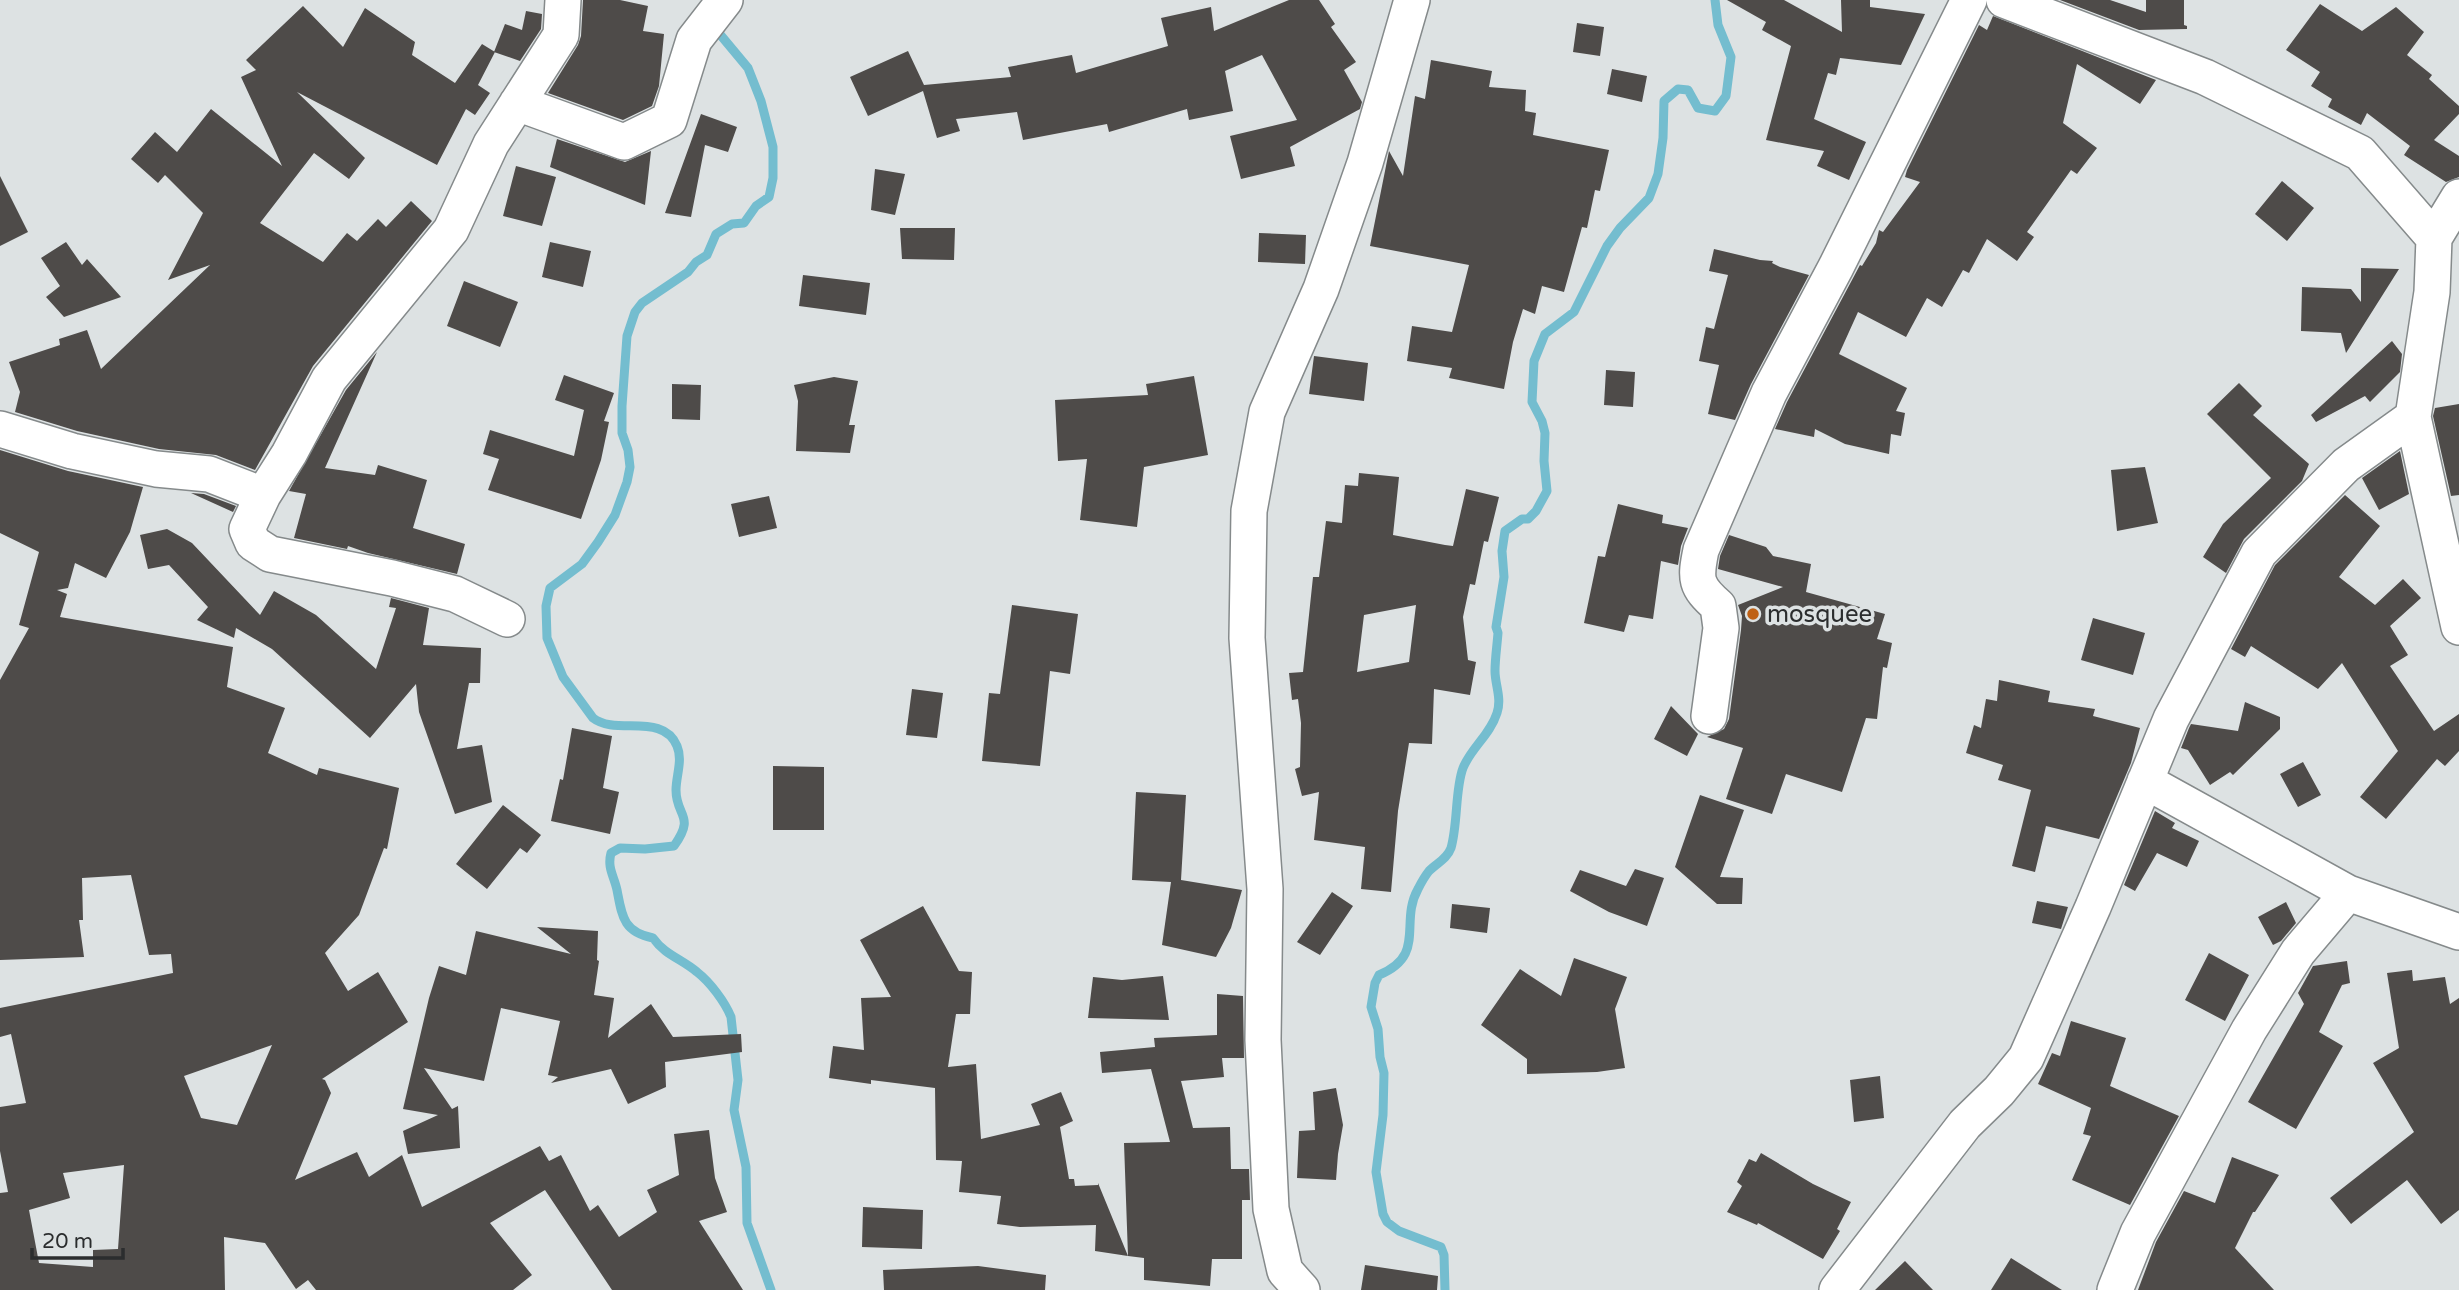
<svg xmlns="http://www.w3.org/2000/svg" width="2459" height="1290" font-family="'Varela Round',sans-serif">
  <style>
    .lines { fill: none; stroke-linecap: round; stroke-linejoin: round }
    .stream { stroke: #74bdcf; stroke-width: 9 }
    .building { fill: #4e4b49; fill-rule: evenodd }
    .minor-casing { stroke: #858a8b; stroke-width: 38 }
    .minor { stroke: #fff; stroke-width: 35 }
    .poi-dot { fill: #bf6115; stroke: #dde2e3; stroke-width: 2.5 }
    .labels { text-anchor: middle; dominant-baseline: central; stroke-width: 7; stroke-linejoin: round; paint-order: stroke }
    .poi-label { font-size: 24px; fill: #2b2d2e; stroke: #dde2e3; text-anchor: start }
  </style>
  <rect width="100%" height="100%" fill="#dde2e3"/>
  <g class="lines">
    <!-- stream -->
    <path class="stream" d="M716,26L718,32L748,68L761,101L773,147V178L769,197L756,206L744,223L732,224L716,234L707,255L696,262L688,272L642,303L635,312L627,336L622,406V433L628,450L630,467L627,482L615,515L598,542L582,564L550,588L546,606L547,638L563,677L593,718C616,736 663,712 677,746C683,760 676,776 676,790C676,817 696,815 674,846L645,849L620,848L611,853C607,868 614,876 617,890C622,916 623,932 653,938C665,955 682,959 697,972C710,982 725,1002 731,1017L738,1080L734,1110L746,1167L747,1223L771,1290
      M1445,1290L1444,1255L1441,1247L1399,1231L1387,1222L1383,1214L1376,1172L1383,1115L1384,1073L1380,1057L1378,1029L1371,1007L1375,983L1379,975C1427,955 1399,923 1418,889C1421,883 1425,876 1429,871C1437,863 1447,859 1451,848C1458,824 1455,789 1463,768C1471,748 1490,735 1497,713C1502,698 1495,685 1495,671C1495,659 1497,646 1498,633L1496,627L1504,577L1502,551L1505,531L1522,519H1528L1536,511L1547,491L1544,461L1545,433L1542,421L1532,402L1534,361L1545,334L1574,312L1607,246L1620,228L1649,198L1658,174L1663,138L1664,101L1678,89L1688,90L1698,108L1715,111L1726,96L1731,57L1718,25L1715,0"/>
  </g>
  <!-- building -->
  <path class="building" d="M583,0H620L648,6L643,31L664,34L659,86L652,106L623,120L548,93L578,45L581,36Z
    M1289,0H1319L1335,24L1331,27L1356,62L1344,70L1362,102L1360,109L1290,147L1295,166L1241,179L1230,136L1297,120L1262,55L1225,71L1233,111L1189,120L1187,109L1109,132L1107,124L1023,140L1017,112L956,119L960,131L937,138L923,91L868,116L850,77L908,51L924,85L1011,77L1008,67L1072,55L1076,73L1168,46L1161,18L1211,7L1214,31Z
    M1727,0H1784L1842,32L1841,0H1870V7L1925,14L1901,65L1840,58L1836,75L1828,73L1814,119L1866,142L1849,180L1817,166L1824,151L1766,140L1791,46L1762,30L1766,22Z
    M2060,0H2110L2146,12V0H2184V25L2187,26V29L2139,30Z
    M2320,4L2362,31L2396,7L2424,32L2407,55L2432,75L2429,79L2459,106V114L2434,140L2459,156V177L2446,182L2404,155L2410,146L2367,113L2361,125L2328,107L2332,99L2311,86L2320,72L2286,50Z
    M303,6L343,47L365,8L415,42L412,55L455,83L482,44L495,52L478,85L490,93L475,115L466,109L437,165L297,92L365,158L349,179L314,153L260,223L323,262L347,233L357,241L378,219L386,227L411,201L432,221L313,366L255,470L216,455L159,449L77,431L15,412L20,392L9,362L60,345L59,339L87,330L101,369L210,265L168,280L203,213L165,175L158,183L131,159L155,132L177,152L211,109L282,166L241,77L256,70L246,60Z
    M526,11L542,14L541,29L520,61L494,52L505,24L522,30Z
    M1993,16L2156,80L2140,104L2077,64L2063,123L2097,148L2077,174L2071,170L2027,232L2034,237L2017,261L1987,239L1969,273L1963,270L1942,307L1927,298L1906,337L1858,312L1839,354L1907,388L1896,411L1905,413L1901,436L1891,434L1889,454L1845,444L1815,429L1814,437L1775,429L1787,402L1860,265L1862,266L1876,243L1879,230L1883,232L1920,182L1905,177L1907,170L1979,25L1987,30Z
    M1577,23L1604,27L1600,56L1573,52Z
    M1431,60L1492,71L1489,87L1526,90L1525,111L1536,113L1533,135L1609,150L1600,191L1595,190L1587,228L1582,227L1564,292L1542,286L1535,314L1523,309L1513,342L1504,389L1449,378L1452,368L1407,361L1412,326L1452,332L1469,265L1370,246L1389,151L1403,176L1415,96L1425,99Z
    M1612,69L1647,76L1642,102L1607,94Z
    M701,114L737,127L728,152L705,145L691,217L665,213Z
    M557,139L625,162L651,151L645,205L550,167Z
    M516,166L556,177L542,226L503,216Z
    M875,169L905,174L895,215L871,210Z
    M0,176L28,232L0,246Z
    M2282,181L2314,208L2287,241L2255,214Z
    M900,228H955L954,260L902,259Z
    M1259,233L1306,235L1305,264L1258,262Z
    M66,242L82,265L87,259L121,297L64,317L46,297L60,286L41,258Z
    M550,242L591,251L583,287L542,277Z
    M1714,249L1760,260L1773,261L1772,263L1780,267L1809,275L1751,384L1735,420L1708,414L1719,365L1699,361L1706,327L1714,329L1728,275L1709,271Z
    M2361,268L2399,269L2346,353L2341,333L2301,331L2302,287L2351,289L2361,302Z
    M803,275L870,283L866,315L799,306Z
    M464,281L518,302L500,347L447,326Z
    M2392,341L2402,354L2400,372L2370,402L2365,396L2316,422L2311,415Z
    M377,352L325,468L375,475L378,465L427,480L413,528L465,544L457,574L368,553L348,546L347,549L294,538L306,494L289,491L346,390Z
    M1314,356L1368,363L1364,401L1309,394Z
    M1606,370L1635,372L1633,407L1604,405Z
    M564,375L614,393L604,421L609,422L601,460L581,519L488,490L499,459L483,454L490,430L574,456L584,410L555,400Z
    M1194,376L1208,455L1144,467L1137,527L1080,520L1087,459L1058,461L1055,400L1148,395L1146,384Z
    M834,377L858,381L849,425H855L850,453L796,451L798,401L794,385Z
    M2239,383L2262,406L2253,415L2309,464L2302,481L2244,539L2226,573L2203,557L2223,524L2271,478L2207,414Z
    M672,384L701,385L700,420L672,419Z
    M2459,404V495L2451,496L2433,416L2435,408Z
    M0,450L68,471L143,487L130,532L106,578L75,563L68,588L57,590L67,594L60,617L233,647L227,687L285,708L268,753L317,775L319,768L399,788L387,849L384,848L359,915L325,953L348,991L378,972L408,1022L322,1079L325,1080L331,1093L295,1180L357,1152L369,1177L402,1155L422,1207L540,1146L549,1161L561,1155L590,1211L598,1205L619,1237L657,1212L647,1190L679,1175L674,1134L709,1130L715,1178L727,1212L699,1221L743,1290H612L545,1190L490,1223L532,1275L513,1290H316L308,1280L296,1289L265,1243L224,1237L225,1290H0V1193L8,1192L0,1151V1107L26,1103L11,1034L0,1037V1008L173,973L171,954L149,955L131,875L82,878L83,920H79L84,957L0,960V680L29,628L19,625L39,552L0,533ZM272,1045L237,1125L201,1118L184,1076ZM124,1165L118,1249L93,1250V1267L39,1263L29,1210L70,1198L63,1173Z
    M2400,451L2409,494L2379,510L2362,478Z
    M2145,467L2158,523L2117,531L2111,470Z
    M1359,473L1399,477L1393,535L1445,545L1453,546L1466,489L1499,497L1488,542L1484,541L1475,585L1470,584L1463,617L1468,660L1476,662L1470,695L1434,689L1432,744L1409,743L1398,811L1391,892L1361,889L1365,847L1314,840L1319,792L1302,796L1295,769L1300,767L1301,723L1298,699L1292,700L1289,673L1303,672L1313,577H1319L1326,521L1342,523L1345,485L1358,486ZM1416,605L1409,662L1357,672L1364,615Z
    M191,493L204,494L236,506L233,512Z
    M2345,495L2380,526L2339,577L2375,605L2403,579L2421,598L2390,626L2408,655L2390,666L2434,731L2459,714V751L2445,766L2437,759L2386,819L2360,797L2398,751L2342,663L2318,689L2251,646L2245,657L2231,649L2275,565Z
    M769,496L777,528L739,537L731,504Z
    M1618,504L1663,515L1662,523L1688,528L1681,546L1678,565L1661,561L1653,619L1629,615L1624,632L1584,623L1598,556L1605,557Z
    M167,529L192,543L260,615L274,591L316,615L376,669L396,608L389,607L391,598L429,608L423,645L481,648L480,683H469L457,749L482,745L492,802L455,814L419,712L416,684L370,738L272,649L236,628L234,638L197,620L208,607L169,565L148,569L140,535Z
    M1729,535L1766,547L1773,556L1811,564L1806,592L1885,614L1877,639L1892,643L1887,668L1883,667L1877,719L1866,718L1842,792L1786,774L1772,814L1726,799L1743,748L1707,737L1724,729L1729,719L1741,630L1742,616L1738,605L1783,587L1718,569L1720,556Z
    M1012,605L1078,614L1070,674L1050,671L1040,766L982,761L989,693L1000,694Z
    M2093,618L2145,633L2133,675L2081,660Z
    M1999,680L2050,691L2048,702L2095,709L2093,716L2140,728L2131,763L2099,839L2046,826L2035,872L2012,866L2031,790L1998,780L2003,765L1966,753L1974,725L1981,728L1986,699L1997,701Z
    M912,689L943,693L937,738L906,735Z
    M2245,702L2280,717V729L2233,775L2230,772L2210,785L2188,750L2181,748L2189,728L2191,724L2238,731Z
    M1671,706L1698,734L1687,756L1654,739Z
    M572,728L612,736L603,788L619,792L610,834L551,821L560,779L563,780Z
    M2303,762L2321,795L2298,807L2280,774Z
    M773,766L824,767V830H773Z
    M1136,792L1186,795L1181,880L1242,890L1231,928L1216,957L1162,945L1171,882L1132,880Z
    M1700,795L1744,810L1720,877L1743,878L1742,904H1717L1675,867Z
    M503,805L541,835L527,853L520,848L487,889L456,864Z
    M2155,811L2175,823L2172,828L2199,841L2187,867L2157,853L2135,891L2124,885Z
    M1635,869L1664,878L1647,926L1609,912L1570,891L1580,870L1626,886Z
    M1332,892L1353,906L1320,955L1297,942Z
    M2037,901L2068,907L2061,929L2032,923Z
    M2286,902L2296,923L2281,941L2273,945L2258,917Z
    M1452,904L1490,908L1487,933L1450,928Z
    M923,906L959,971L972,972L970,1014H956L948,1067L976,1064L981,1139L1040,1125L1031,1104L1061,1092L1073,1121L1060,1127L1069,1179H1074L1075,1186L1098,1185V1183L1128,1256L1095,1251L1096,1225L1020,1227L997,1224L1001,1196L959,1192L962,1161L936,1160L935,1088L871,1080V1084L829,1078L833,1046L864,1050L861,998L891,997L860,940Z
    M537,927L598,931L597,960L599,961L594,995L614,998L608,1038L651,1004L673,1037L741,1034L742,1052L665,1062L666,1087L628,1104L611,1069L551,1083L558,1077L548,1075L560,1021L501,1008L484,1081L424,1068L452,1109L458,1106L460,1148L408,1154L403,1131L438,1115L403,1109L429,998L439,966L466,975L476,931L571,954Z
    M2209,953L2249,975L2225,1021L2185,1000Z
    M1574,958L1627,977L1615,1009L1625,1068L1597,1072L1527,1074V1059L1481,1025L1520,969L1561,996Z
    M2347,961L2350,983L2342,985L2319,1032L2343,1046L2296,1129L2248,1102L2304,1004L2298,993L2313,966Z
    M2412,970L2413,981L2445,977L2450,1004L2459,998V1210L2441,1224L2407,1180L2351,1224L2330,1198L2414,1132L2373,1063L2399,1048L2387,973Z
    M1163,976L1169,1020L1088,1018L1093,977L1122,980Z
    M1217,994L1243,996L1244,1058H1222L1224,1077L1181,1081L1193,1128L1230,1127L1231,1169H1249L1250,1200H1242V1259H1212L1210,1286L1144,1280V1258L1128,1256L1124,1143L1170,1142L1151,1069L1102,1073L1100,1052L1155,1047L1154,1038L1217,1035Z
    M2071,1021L2126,1038L2110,1086L2179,1116L2130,1205L2072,1180L2091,1136L2083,1134L2091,1108L2038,1084L2052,1053L2060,1056Z
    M1880,1076L1884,1118L1854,1122L1850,1080Z
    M1336,1088L1343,1125L1338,1154L1336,1180L1297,1178L1299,1131L1315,1130L1313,1092Z
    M1761,1153L1813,1184L1851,1202L1837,1229L1840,1231L1823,1259L1758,1223L1757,1225L1727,1212L1742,1186L1737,1182L1749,1159L1756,1162Z
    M2232,1157L2279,1175L2255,1212H2253L2235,1248L2274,1290H2138L2156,1242L2184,1191L2215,1203Z
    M863,1207L923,1210L922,1249L862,1247Z
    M2011,1258L2062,1290H1991Z
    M1905,1261L1933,1290H1875Z
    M1365,1265L1438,1276L1437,1290H1361Z
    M978,1266L1046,1275L1045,1290H884L883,1270Z"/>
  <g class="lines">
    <!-- minor casing -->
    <g class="minor-casing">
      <path id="minor" d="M2004,0L2205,77L2360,153L2434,238
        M517,103L624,142L669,120L694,40L725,0
        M2434,238L2432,292L2413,417L2459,627
        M2434,238L2459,197
        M0,429L72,451L156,469L209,474L263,495
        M507,619L455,594L392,578L270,554L253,543L247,529L263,495L289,454L329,379L451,230L491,144L561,35L563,0
        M1709,716L1721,628L1718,606C1695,586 1695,579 1701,550L1769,393L1836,267L1969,0
        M2145,781L2348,893
        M1302,1290L1285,1271L1271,1209L1263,1040L1265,889L1247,638L1249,511L1267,412L1321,289L1365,163L1412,0
        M1837,1290L1965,1124L1999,1091L2026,1058L2093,907L2171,719L2259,553L2346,465L2413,417
        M2115,1290L2138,1233L2249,1030L2298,952L2348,893L2459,932"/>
    </g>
    <!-- minor -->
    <use href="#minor" class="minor"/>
  </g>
  <!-- markers -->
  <circle class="poi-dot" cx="1753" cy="614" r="7"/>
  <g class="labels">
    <!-- poi labels -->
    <g class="poi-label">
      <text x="1767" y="614">mosquee</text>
    </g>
  </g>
  <!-- scale -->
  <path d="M32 1248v10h91v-10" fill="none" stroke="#2b2d2e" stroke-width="3.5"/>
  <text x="42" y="1248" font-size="21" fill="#2b2d2e" stroke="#dde2e3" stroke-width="5" paint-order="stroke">20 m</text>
</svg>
